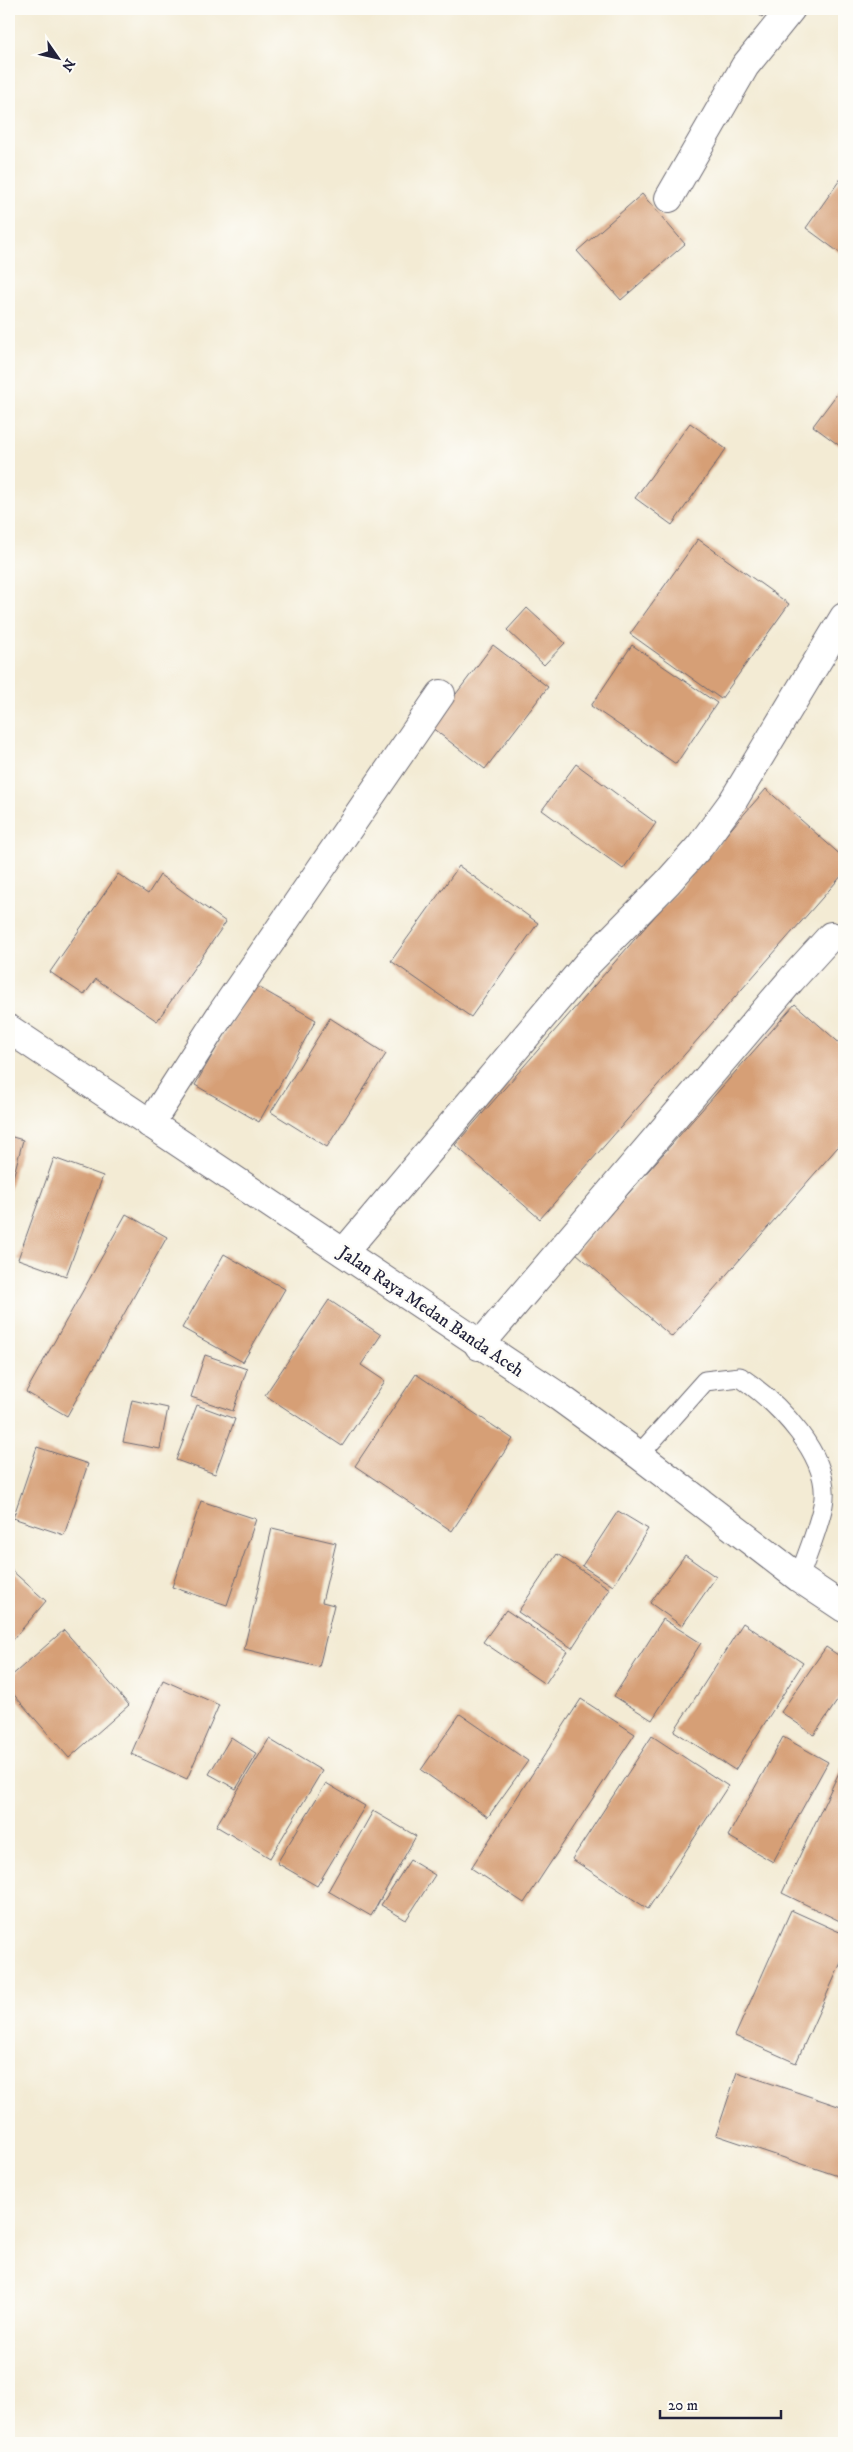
<svg xmlns="http://www.w3.org/2000/svg" width="853" height="2452" font-family="'IM FELL DW Pica',serif">
  <style>
    .building { fill: #d69f76 }
    .lines { fill: none; stroke-linecap: round; stroke-linejoin: round }
    .lane-casing { stroke: #6b6871; stroke-width: 21 }
    .street-casing { stroke: #6b6871; stroke-width: 30 }
    .highway-casing { stroke: #6b6871; stroke-width: 30 }
    .lane { stroke: #fff; stroke-width: 19 }
    .street { stroke: #fff; stroke-width: 28 }
    .highway { stroke: #fff; stroke-width: 28 }
    .labels { text-anchor: middle; dominant-baseline: central; stroke-width: 5; stroke-linejoin: round; paint-order: stroke }
    .street-label { font-size: 18px; fill: #22223b; stroke: #fdfcf7 }
  </style>
  <rect width="100%" height="100%" fill="#fdfcf7"/>
  <filter id="ink" filterUnits="userSpaceOnUse"><feTurbulence type="fractalNoise" baseFrequency=".02" numOctaves="2"/><feDisplacementMap in="SourceGraphic" scale="10" xChannelSelector="R" yChannelSelector="G"/><feConvolveMatrix kernelMatrix="1 2 1 2 8 2 1 2 1" color-interpolation-filters="sRGB"/></filter>
  <filter id="wash" filterUnits="userSpaceOnUse"><feTurbulence type="fractalNoise" baseFrequency=".0096" numOctaves="4" result="noise"/><feDisplacementMap in="SourceGraphic" scale="20" xChannelSelector="R" yChannelSelector="G"/><feGaussianBlur stdDeviation="1.12" result="paint"/><feColorMatrix in="noise" values="0 0 0 0 0 0 0 0 0 0 0 0 0 0 0 0 0 1.4 0 .05"/><feComposite in="paint" operator="in"/></filter>
  <g filter="url(#wash)">
    <rect width="100%" height="100%" fill="#f3ebd4"/>
    <g id="blocks">
      <!-- building -->
      <path class="building" d="M751,9H768L762,17Z
        M844,174V256L806,228Z
        M642,194L685,244L621,300L577,251Z
        M840,390L844,393V449L813,426Z
        M690,423L726,449L672,525L635,498Z
        M698,539L789,604L721,699L630,634Z
        M527,608L565,643L544,665L507,630Z
        M493,645L548,687L485,769L431,727Z
        M632,645L717,703L676,764L591,706Z
        M576,764L656,823L623,869L542,810Z
        M766,789L844,858V873L540,1219L455,1145Z
        M459,866L538,923L471,1017L391,961Z
        M118,874L148,894L160,875L226,922L157,1021L96,979L84,995L50,972Z
        M253,984L316,1020L259,1122L195,1085Z
        M795,1004L844,1047V1140L672,1337L576,1253Z
        M330,1018L386,1054L327,1147L271,1112Z
        M9,1136L23,1140L9,1193Z
        M54,1158L103,1176L66,1276L18,1259Z
        M126,1214L167,1237L67,1416L26,1392Z
        M224,1254L285,1289L243,1362L182,1328Z
        M329,1300L381,1335L361,1365L385,1381L342,1446L265,1395Z
        M205,1355L247,1369L233,1411L191,1397Z
        M416,1374L513,1439L452,1531L355,1466Z
        M132,1400L168,1408L160,1449L123,1442Z
        M197,1405L235,1419L215,1474L176,1460Z
        M37,1447L88,1464L64,1535L13,1518Z
        M201,1501L256,1519L227,1605L172,1587Z
        M618,1511L648,1529L613,1586L582,1566Z
        M272,1528L336,1543L322,1602L334,1605L319,1667L244,1649Z
        M557,1554L610,1589L572,1648L518,1612Z
        M685,1555L716,1577L682,1626L650,1603Z
        M9,1568L46,1601L11,1642L9,1641Z
        M506,1610L567,1651L545,1684L483,1642Z
        M663,1619L701,1643L652,1720L614,1696Z
        M743,1623L803,1663L735,1770L674,1731Z
        M64,1630L129,1705L69,1758L9,1689V1678Z
        M826,1647L844,1659V1691L814,1735L781,1712Z
        M163,1680L219,1705L187,1779L131,1754Z
        M581,1699L635,1734L524,1903L471,1868Z
        M460,1714L528,1761L488,1817L421,1770Z
        M652,1736L728,1786L648,1909L572,1859Z
        M231,1737L257,1754L236,1789L209,1774Z
        M783,1737L828,1762L773,1862L728,1836Z
        M269,1739L322,1771L270,1858L216,1826Z
        M844,1762V1923L782,1893Z
        M326,1783L365,1806L317,1886L277,1863Z
        M373,1811L416,1836L371,1916L328,1891Z
        M410,1860L435,1875L406,1920L381,1905Z
        M791,1910L844,1934V1956L796,2063L735,2036Z
        M737,2072L844,2108V2178L716,2135Z"/>
    </g>
  </g>
  <g filter="url(#ink)">
    <use href="#blocks" fill-opacity="0" stroke="#6b6871" stroke-width="1"/>
    <g class="lines">
      <!-- lane casing -->
      <g class="lane-casing">
        <path id="lane" d="M639,1455L705,1381L740,1377C776,1401 833,1457 823,1505C818,1530 807,1554 799,1578"/>
      </g>
      <!-- street casing -->
      <g class="street-casing">
        <path id="street" d="M669,198L745,66L791,9
          M150,1124L221,1014L441,694
          M344,1252L587,964L667,883L700,846L733,801L844,617
          M479,1346L791,980L831,936"/>
      </g>
      <!-- highway casing -->
      <g class="highway-casing">
        <path id="highway" d="M9,1029L555,1394L639,1455L799,1578L844,1608"/>
      </g>
      <!-- lane -->
      <use href="#lane" class="lane"/>
      <!-- street -->
      <use href="#street" class="street"/>
      <!-- highway -->
      <use href="#highway" class="highway"/>
    </g>
  </g>
  <g class="labels">
    <!-- street labels -->
    <g class="street-label">
      <text transform="translate(431 1312) rotate(34)">Jalan Raya Medan Banda Aceh</text>
    </g>
  </g>
  <!-- margin -->
  <rect width="853" height="2452" fill="none" stroke="#fdfcf7" stroke-width="30"/>
  <!-- north arrow -->
  <g transform="translate(58 58) rotate(124)" stroke="#fdfcf7" stroke-width="4" paint-order="stroke">
  <path d="M0-4L9 19L0 12L-9 19Z" fill="#22223b"/>
  <text y="-8" font-size="14" font-weight="bold" text-anchor="middle" fill="#22223b">N</text>
  </g>
  <!-- scale -->
  <path d="M660 2410v8h121v-8" fill="none" stroke="#22223b" stroke-width="2.5"/>
  <text x="668" y="2410" font-size="15" fill="#22223b" stroke="#fdfcf7" stroke-width="4" paint-order="stroke">20 m</text>
</svg>
